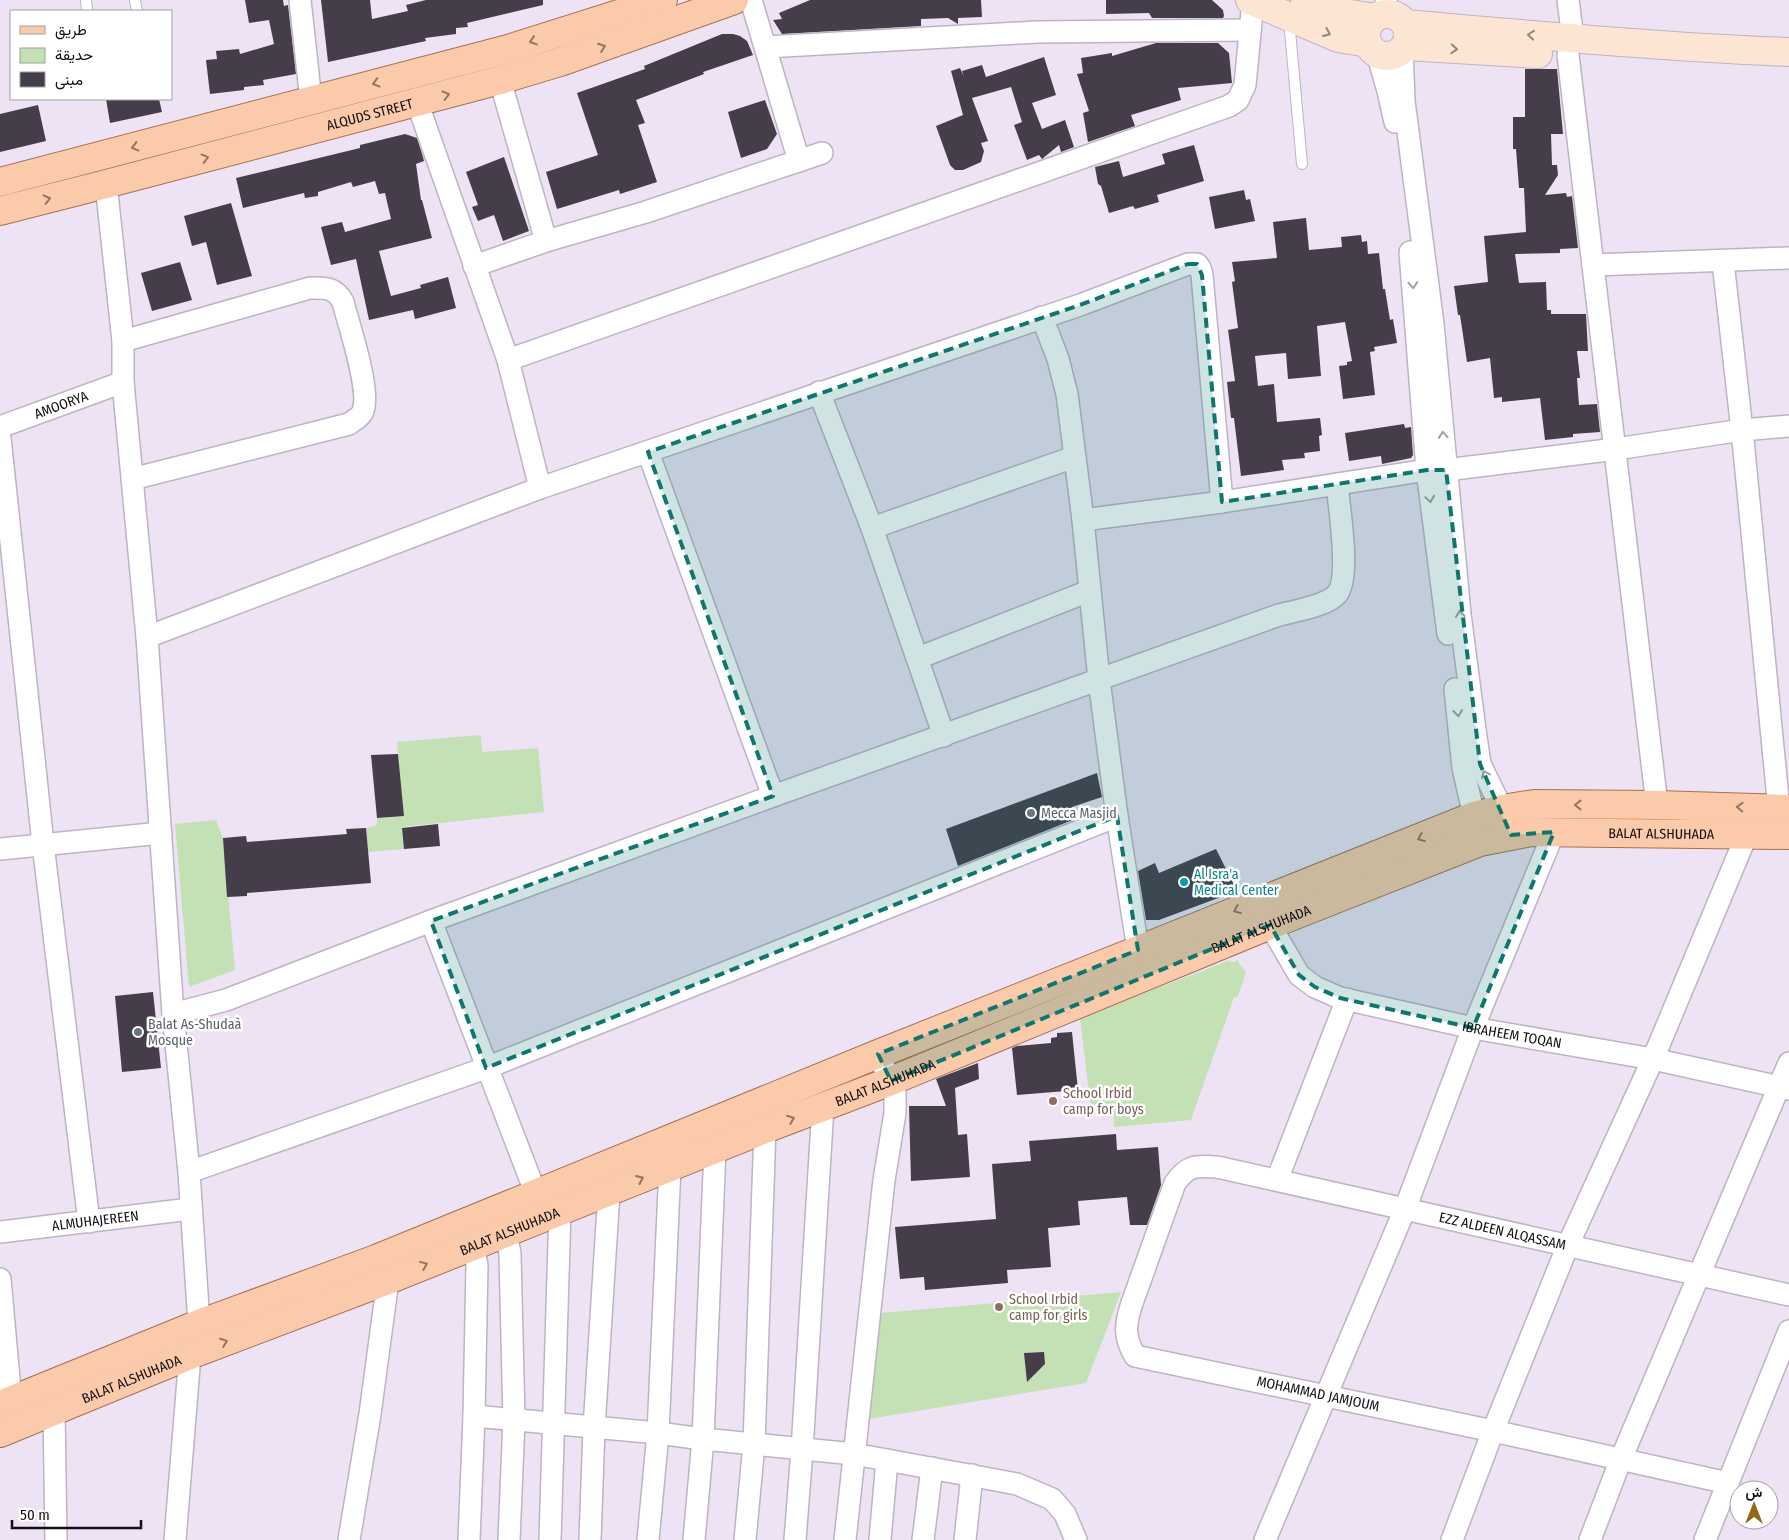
<svg xmlns="http://www.w3.org/2000/svg" width="1789" height="1540" font-family="'Fira Sans Condensed',Vazirmatn,sans-serif">
  <style>
    .green { fill: #c3e1b4 }
    .building { fill: #463d4b }
    .lines { fill: none; stroke-linecap: round; stroke-linejoin: round }
    .lane-casing { stroke: #beb3c4; stroke-width: 12 }
    .street-casing { stroke: #beb3c4; stroke-width: 24 }
    .secondary-casing { stroke: #beb3c4; stroke-width: 30 }
    .primary-casing { stroke: #a77150; stroke-width: 30 }
    .lane { stroke: #fff; stroke-width: 10 }
    .street { stroke: #fff; stroke-width: 21 }
    .secondary { stroke: #fde5d4; stroke-width: 28 }
    .primary { stroke: #facaaa; stroke-width: 28 }
    .oneway { stroke: #93847e }
    .oneway2 { stroke: #927566 }
    .oneway3 { stroke: #a09fa1 }
    .marked { fill: #0f766e; fill-opacity: 0.2; stroke: #0f766e; stroke-width: 4; stroke-dasharray: 10 6; stroke-linejoin: round }
    .worship-dot { fill: #6b7280; stroke: #fff; stroke-width: 2 }
    .culture-dot { fill: #0f9aa8; stroke: #fff; stroke-width: 2 }
    .education-dot { fill: #8d6e63; stroke: #fff; stroke-width: 2 }
    .labels { text-anchor: middle; dominant-baseline: central; stroke-width: 5; stroke-linejoin: round; paint-order: stroke }
    .street-label { font-size: 14px; fill: #120e14; stroke: #fff }
    .worship-label { font-size: 14px; fill: #5b616d; stroke: #fff; text-anchor: start }
    .culture-label { font-size: 14px; fill: #0d838f; stroke: #fff; text-anchor: start }
    .education-label { font-size: 14px; fill: #785e54; stroke: #fff; text-anchor: start }
  </style>
  <rect width="100%" height="100%" fill="#eee3f5"/>
  <!-- green -->
  <path class="green" d="M481,735L482,752L538,748L544,812L402,827L404,849L368,852L366,828L377,825V818L403,816L397,742Z
    M216,820L223,838L235,970L189,987L175,824Z
    M1237,960L1246,973L1237,998L1234,997L1191,1120L1114,1127L1113,1107L1091,1109L1080,1018L1228,961L1234,962Z
    M1121,1292L1086,1383L863,1420L881,1313Z"/>
  <!-- building -->
  <path class="building" d="M245,0H283L284,6L288,5L296,74L263,80L264,85L244,87V90L210,94L206,60L217,59L216,51L239,49L240,54L274,44L269,20L249,23Z
    M321,0H370L372,19L408,11L406,5L426,0H543V5L467,23L468,27L456,28V34L425,38L426,41L328,62Z
    M810,0H981L982,17L958,18V24L948,18L921,19V26L782,34L773,20L782,19L779,13Z
    M1106,0H1212L1223,10L1224,16L1223,18H1152L1149,13L1106,14Z
    M722,34H733L740,36L747,41L753,55L703,72L704,74L636,100L645,123L638,125L657,182L620,194L619,190L557,209L546,172L598,155L577,93L645,69L644,66Z
    M1156,43H1218L1229,53L1232,83L1178,88L1181,100L1131,115L1135,126L1088,142L1083,113L1089,111L1077,74L1083,73L1081,58L1112,53V56Z
    M1044,57L1056,95L1032,103L1042,129L1065,120L1074,147L1061,152L1059,145L1042,159L1039,155L1027,160L1014,125L1022,122L1011,87L972,98L988,141L981,143L984,151L981,162L963,170H955L950,165L936,126L963,115L951,71L960,68L964,77L962,71L982,65L986,77Z
    M1525,69H1557L1563,134H1551L1552,165H1557L1558,175L1545,195L1566,193L1567,197L1572,196L1578,248L1560,249V253L1515,254L1519,283L1546,282L1547,310H1551V314H1586L1588,351H1577L1580,378H1577L1579,405L1597,404L1600,432L1573,434V437L1545,440L1540,398L1502,402V397L1494,398L1490,358L1467,362L1460,315H1458L1454,286L1488,282L1484,236L1526,232L1524,188H1519L1516,149H1513V117H1525Z
    M106,99H159L162,112L110,123Z
    M765,100L777,134L767,149L741,158L728,112Z
    M38,105L46,141L0,152V114Z
    M405,134L417,138L423,157L424,161L416,164L421,200H422L432,238L379,251L391,296L421,288L420,285L448,277L456,308L415,319L413,310L369,320L356,259L331,265L321,227L342,222L345,232L391,219L385,193L379,194L375,181L353,187L351,182L318,192V196L305,198L304,193L243,208L236,178L360,148V145Z
    M1194,145L1204,181L1157,195L1159,202L1135,209L1133,206L1109,213L1101,186L1098,184L1095,167L1119,161L1123,177L1165,164L1162,154Z
    M504,157L529,231L503,241L494,215L478,221L472,207L478,205L466,172Z
    M1244,190L1246,200L1250,199L1255,221L1215,229L1209,197Z
    M231,203L252,276L217,285L206,242L192,246L184,216Z
    M1306,218L1309,250L1342,247L1341,237L1361,235L1362,242L1367,241L1368,254L1379,253L1383,289H1385L1390,320L1393,319L1397,343L1374,347L1375,351L1370,352L1375,395L1343,399L1339,366L1347,365V362L1352,361L1345,322L1317,326L1321,376L1288,379L1286,353L1255,356L1258,386L1274,384L1277,422L1320,418L1322,435L1319,436L1320,451L1304,453L1305,458L1282,460L1284,470L1241,476L1234,418H1231L1227,382L1235,381L1228,330L1238,328L1232,282L1235,281L1232,262L1277,258L1273,222Z
    M180,262L192,300L152,311L141,273Z
    M1404,424L1405,428L1411,427L1413,455L1411,458L1382,464L1381,456L1349,461L1345,433Z
    M398,754L404,816L377,818L371,755Z
    M1097,773L1102,797L1072,807L1075,819L958,866L946,829Z
    M438,824L440,846L404,849L402,828Z
    M366,828L371,883L247,893V896L227,897L223,838L246,836L247,842L347,834L346,829Z
    M1216,849L1237,891L1159,920H1146L1138,871L1155,863L1159,873Z
    M153,992L161,1068L122,1072L115,996Z
    M1072,1032L1078,1090L1017,1095L1012,1048L1017,1046L1051,1043V1038L1057,1037V1033Z
    M978,1063L979,1079L955,1088L958,1135L967,1134L970,1177L911,1181L909,1106H946L936,1079Z
    M1116,1134L1117,1150L1158,1147L1161,1185L1147,1225H1130L1127,1197L1078,1201L1080,1225L1048,1228L1051,1267L1007,1270L1008,1283L925,1290L924,1277L900,1279L895,1227L996,1219L992,1164L1031,1161L1029,1141Z
    M1044,1352L1045,1364L1027,1382L1024,1353Z"/>
  <g class="lines">
    <!-- lane casing -->
    <g class="lane-casing">
      <path id="lane" d="M86,0L87,11
        M135,0L137,11
        M1289,20L1302,164"/>
    </g>
    <!-- street casing -->
    <g class="street-casing">
      <g id="street">
        <path d="M300,0L311,101"/>
        <path d="M751,0L799,161"/>
        <path d="M1386,0L1387,14"/>
        <path d="M1568,0L1573,39"/>
        <path d="M766,47L1037,32L1249,30"/>
        <path d="M1402,49L1404,101L1433,324L1460,614L1476,737L1480,764L1502,809L1507,824"/>
        <path d="M1377,53L1388,91L1395,122"/>
        <path d="M1568,55L1657,805"/>
        <path d="M500,80L546,241"/>
        <path d="M417,102L508,360L540,488"/>
        <path d="M106,184L123,341V382L147,637L173,1014L189,1172L199,1324"/>
        <path d="M1410,252L1427,470L1448,634"/>
        <path d="M1723,262L1742,430L1779,809"/>
        <path d="M1593,265L1789,258"/>
        <path d="M474,266L546,241L646,212L822,153"/>
        <path d="M1042,317L1058,359L1067,394L1083,520L1099,680L1117,816L1138,950"/>
        <path d="M123,341L310,288C325,288 335,287 343,302C349,326 371,390 363,411C361,417 354,420 349,424L132,479"/>
        <path d="M508,360L1229,106L1238,100L1245,85L1253,1"/>
        <path d="M819,392L872,528L944,736"/>
        <path id="s1" d="M0,427L123,382"/>
        <path d="M0,438L43,844L89,1222"/>
        <path d="M648,452L773,796"/>
        <path d="M1083,520L1222,502L1427,470H1446L1616,449L1742,430L1789,426"/>
        <path d="M872,528L1074,457"/>
        <path d="M147,637L540,488L1080,305L1188,264H1197L1200,268L1202,275L1222,502"/>
        <path d="M918,658L1089,591"/>
        <path d="M1455,689L1463,768L1477,829"/>
        <path d="M0,849L161,833"/>
        <path d="M431,921L536,1194"/>
        <path id="s2" d="M1270,925L1299,975L1315,987L1340,998L1473,1028L1653,1059L1789,1089"/>
        <path d="M173,1014L226,1000L431,921L773,796L1279,615C1294,611 1327,606 1337,594C1351,577 1339,508 1337,484"/>
        <path d="M189,1172L486,1068L1117,816"/>
        <path d="M1277,1180L1347,999"/>
        <path id="s3" d="M0,1232L190,1209"/>
        <path d="M506,1232L510,1254L514,1420L509,1540"/>
        <path d="M0,1279L11,1401"/>
        <path d="M54,1410L56,1540"/>
        <path d="M474,1416L658,1433L703,1439L854,1454L1017,1484L1052,1499L1065,1514L1076,1540"/>
        <path id="s4" d="M1728,1483L1493,1431L1135,1356C1124,1337 1125,1326 1131,1306L1175,1183C1189,1164 1196,1166 1217,1167L1789,1295"/>
        <path d="M175,1540L190,1355"/>
        <path d="M349,1540L370,1414L388,1280L382,1270"/>
        <path d="M469,1540L474,1416L477,1265L473,1246"/>
        <path d="M550,1540L560,1210"/>
        <path d="M590,1540L594,1428L609,1192"/>
        <path d="M648,1540L658,1433L670,1167"/>
        <path d="M694,1540L703,1439L715,1149"/>
        <path d="M745,1540L754,1444L765,1129"/>
        <path d="M795,1540L802,1450L823,1106"/>
        <path d="M845,1540L884,1180L895,1113V1092L878,1054"/>
        <path d="M880,1540L887,1460"/>
        <path d="M923,1540L932,1468"/>
        <path d="M965,1540L972,1475"/>
        <path d="M1265,1540L1405,1209L1473,1028L1554,832"/>
        <path d="M1452,1540L1493,1431L1568,1245L1653,1059L1747,834"/>
        <path d="M1590,1540L1621,1459L1789,1063"/>
        <path d="M1705,1540L1789,1331"/>
      </g>
    </g>
    <!-- secondary casing -->
    <g class="secondary-casing">
      <path id="secondary" d="M1250,0L1338,38L1368,43
        M1305,0L1332,11L1374,18
        M1366 35a21 21 0 1 1 42 0a21 21 0 1 1-42 0Z
        M1405,24C1533,35 1661,47 1789,52
        M1405,46L1538,54"/>
    </g>
    <!-- primary casing -->
    <g class="primary-casing">
      <g id="primary">
        <path d="M0,182L508,49L663,0"/>
        <path id="s5" d="M0,211L106,184L500,80L560,62L734,0"/>
        <path d="M0,1405L199,1324L376,1259L878,1054L1474,816L1502,809L1534,804L1657,805L1789,809"/>
        <path id="s6" d="M0,1433L190,1355L388,1280L765,1129L891,1081L1270,925L1480,842L1531,832L1789,835"/>
      </g>
    </g>
    <!-- lane -->
    <use href="#lane" class="lane"/>
    <!-- street -->
    <use href="#street" class="street"/>
    <!-- secondary -->
    <use href="#secondary" class="secondary"/>
    <!-- primary -->
    <use href="#primary" class="primary"/>
  </g>
  <!-- one-way arrows -->
  <defs><path id="oneway-chevron" d="M-2-3.5L2.5 0L-2 3.5" fill="none" stroke-width="1.6" stroke-linecap="round" stroke-linejoin="round" transform="scale(1.25)"/></defs>
  <g class="oneway">
    <use href="#oneway-chevron" transform="translate(1327 33) rotate(23)"/>
    <use href="#oneway-chevron" transform="translate(1531 35) rotate(-175)"/>
    <use href="#oneway-chevron" transform="translate(1454 49) rotate(3)"/>
  </g>
  <g class="oneway2">
    <use href="#oneway-chevron" transform="translate(533 41) rotate(162)"/>
    <use href="#oneway-chevron" transform="translate(602 47) rotate(-20)"/>
    <use href="#oneway-chevron" transform="translate(376 83) rotate(165)"/>
    <use href="#oneway-chevron" transform="translate(446 95) rotate(-14)"/>
    <use href="#oneway-chevron" transform="translate(135 147) rotate(165)"/>
    <use href="#oneway-chevron" transform="translate(205 158) rotate(-15)"/>
    <use href="#oneway-chevron" transform="translate(47 199) rotate(-14)"/>
    <use href="#oneway-chevron" transform="translate(1578 805) rotate(180)"/>
    <use href="#oneway-chevron" transform="translate(1740 807) rotate(-178)"/>
    <use href="#oneway-chevron" transform="translate(1421 838) rotate(158)"/>
    <use href="#oneway-chevron" transform="translate(1237 910) rotate(158)"/>
    <use href="#oneway-chevron" transform="translate(791 1119) rotate(-21)"/>
    <use href="#oneway-chevron" transform="translate(640 1179) rotate(-23)"/>
    <use href="#oneway-chevron" transform="translate(424 1265) rotate(-22)"/>
    <use href="#oneway-chevron" transform="translate(224 1342) rotate(-21)"/>
  </g>
  <g class="oneway3">
    <use href="#oneway-chevron" transform="translate(1413 285) rotate(86)"/>
    <use href="#oneway-chevron" transform="translate(1443 435) rotate(-95)"/>
    <use href="#oneway-chevron" transform="translate(1430 499) rotate(82)"/>
    <use href="#oneway-chevron" transform="translate(1460 614) rotate(-96)"/>
    <use href="#oneway-chevron" transform="translate(1458 713) rotate(84)"/>
    <use href="#oneway-chevron" transform="translate(1485 774) rotate(-115)"/>
  </g>
  <!-- marked area -->
  <path class="marked" d="M1188,264H1197L1202,275L1222,502L1427,470H1446L1480,764L1511,835L1554,832L1473,1028L1340,998L1315,987L1299,975L1270,925L891,1081L878,1054L1138,950L1117,816L486,1068L431,921L773,796L648,452L1080,305Z"/>
  <!-- markers -->
  <g class="worship-dot">
    <circle cx="1031" cy="813" r="5"/>
    <circle cx="138" cy="1032" r="5"/>
  </g>
  <circle class="culture-dot" cx="1184" cy="882" r="5"/>
  <g class="education-dot">
    <circle cx="1053" cy="1101" r="5"/>
    <circle cx="999" cy="1307" r="5"/>
  </g>
  <g class="labels">
    <!-- street labels -->
    <g class="street-label">
      <text stroke="none"><textPath href="#s5" startOffset="382">ALQUDS STREET</textPath></text>
      <text stroke="none"><textPath href="#s1" startOffset="65">AMOORYA</textPath></text>
      <text stroke="none"><textPath href="#s6" startOffset="1776">BALAT ALSHUHADA</textPath></text>
      <text stroke="none"><textPath href="#s6" startOffset="1358">BALAT ALSHUHADA</textPath></text>
      <text stroke="none"><textPath href="#s2" startOffset="281">IBRAHEEM TOQAN</textPath></text>
      <text stroke="none"><textPath href="#s6" startOffset="952">BALAT ALSHUHADA</textPath></text>
      <text stroke="none"><textPath href="#s3" startOffset="96">ALMUHAJEREEN</textPath></text>
      <text stroke="none"><textPath href="#s6" startOffset="548">BALAT ALSHUHADA</textPath></text>
      <text stroke="none"><textPath href="#s4" startOffset="1130">EZZ ALDEEN ALQASSAM</textPath></text>
      <text stroke="none"><textPath href="#s6" startOffset="142">BALAT ALSHUHADA</textPath></text>
      <text transform="translate(1318 1394) rotate(12)">MOHAMMAD JAMJOUM</text>
    </g>
    <!-- worship labels -->
    <g class="worship-label">
      <text x="1041" y="813">Mecca Masjid</text>
      <text x="148" y="1024">Balat As-Shudaà<tspan x="148" dy="16">Mosque</tspan></text>
    </g>
    <!-- culture labels -->
    <g class="culture-label">
      <text x="1194" y="874">Al Isra'a<tspan x="1194" dy="16">Medical Center</tspan></text>
    </g>
    <!-- education labels -->
    <g class="education-label">
      <text x="1063" y="1093">School Irbid<tspan x="1063" dy="16">camp for boys</tspan></text>
      <text x="1009" y="1299">School Irbid<tspan x="1009" dy="16">camp for girls</tspan></text>
    </g>
  </g>
  <!-- legend -->
  <rect x="10" y="10" width="162" height="90" fill="#ffffff" stroke="#a09fa1"/>
  <rect x="20" y="26" width="25" height="8" fill="#facaaa" stroke="#a09fa1"/>
  <text x="55" y="35" font-size="15" fill="#120e14">طريق</text>
  <rect x="20" y="48" width="25" height="15" fill="#c3e1b4" stroke="#a09fa1"/>
  <text x="55" y="60" font-size="15" fill="#120e14">حديقة</text>
  <rect x="20" y="72" width="25" height="15" fill="#463d4b" stroke="#a09fa1"/>
  <text x="55" y="85" font-size="15" fill="#120e14">مبنى</text>
  <!-- north arrow -->
  <g transform="translate(1754 1505)"><circle r="24" fill="#ffffff" stroke="#a09fa1"/>
  <path d="M0-4L9 19L0 12L-9 19Z" fill="#926a13"/>
  <text y="-8" font-size="14" font-weight="bold" text-anchor="middle" fill="#120e14">ش</text>
  </g>
  <!-- scale -->
  <path d="M12 1520v8h129v-8" fill="none" stroke="#120e14" stroke-width="2.5"/>
  <text x="20" y="1520" font-size="15" fill="#120e14" stroke="#ffffff" stroke-width="4" paint-order="stroke">50 m</text>
</svg>
